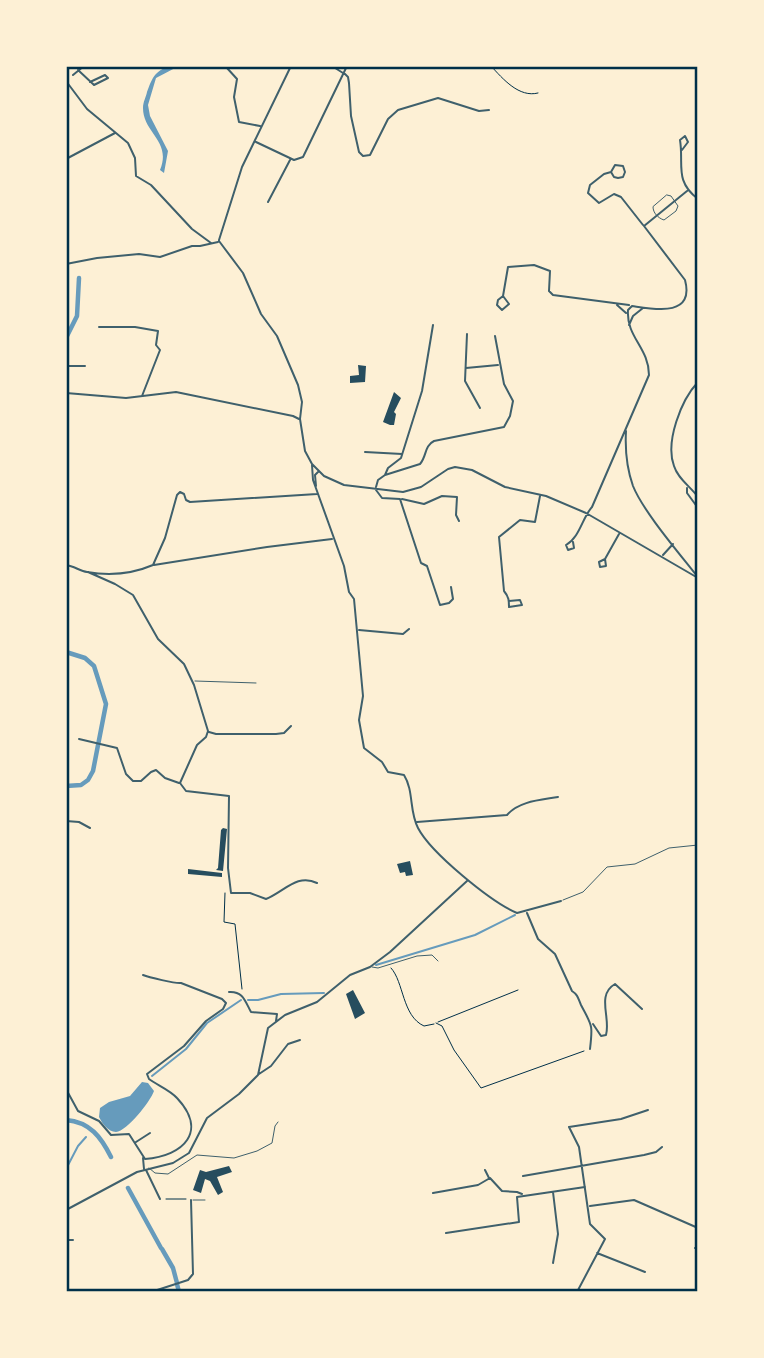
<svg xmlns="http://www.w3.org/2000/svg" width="764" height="1358" font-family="'Titillium Web',sans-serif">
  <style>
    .water { fill: #669bbc }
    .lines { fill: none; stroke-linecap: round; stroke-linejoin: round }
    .stream { stroke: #669bbc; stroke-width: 2 }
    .canal { stroke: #669bbc; stroke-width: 4.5 }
    .building { fill: #264d5e }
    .path { stroke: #003049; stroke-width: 1 }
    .service { stroke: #3f606c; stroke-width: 1 }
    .minor { stroke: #3f606c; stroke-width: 2 }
    .neatline { fill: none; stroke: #003049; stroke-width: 2.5 }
  </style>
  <rect width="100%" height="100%" fill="#fdf0d5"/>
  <!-- water -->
  <path class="water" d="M167,67H177L156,78L148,105L150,116L168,151L164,173L160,170C172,141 143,133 143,108C143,102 146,97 147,92C152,79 154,72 167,67Z
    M142,1082L148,1083L154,1091C150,1102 127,1131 116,1132C108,1132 102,1123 99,1117L100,1108L109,1102L130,1096Z"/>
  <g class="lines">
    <!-- stream -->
    <path class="stream" d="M376,965L475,935L515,915
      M248,1000H258L281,994L324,993
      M152,1076L186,1049L207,1023L241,1000
      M66,1169L78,1146L86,1137"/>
    <!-- canal -->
    <path class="canal" d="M66,338L77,316L79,278
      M66,652L85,658L94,666L106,704L93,771L88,780L81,785L66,786
      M66,1120C90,1122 101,1137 111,1157
      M128,1188L161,1248
      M162,1249L173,1268L177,1283
      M177,1284L179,1292"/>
  </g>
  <!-- building -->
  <path class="building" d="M358,365L366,366L365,382L350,383V376L359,375Z
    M394,392L401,398L394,412L396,414L394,425H390L383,422Z
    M223,828L227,829L223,871L216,870L218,868L221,830Z
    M410,861L413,875L406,876L405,872L400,873L397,864Z
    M188,869L222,873V877L188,874Z
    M353,990L365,1013L355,1019L346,994Z
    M229,1166L232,1172L217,1177L223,1192L218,1195L210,1181L205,1179L201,1193L193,1190L200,1170L206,1172Z"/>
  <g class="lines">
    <!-- path -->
    <path class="path" d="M491,66C503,79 519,98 538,93
      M225,893L224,922L235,924L242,989
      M391,968C404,982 402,1016 424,1026L434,1024
      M438,1022L518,990
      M436,1023L442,1026L454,1050L481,1088L584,1051
      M166,1199H186"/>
    <!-- service -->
    <path class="service" d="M667,195L671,196L678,206L676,211L664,220C658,218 653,213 653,207Z
      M195,681L256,683
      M563,900L583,892L607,867L635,864L669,848L698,845
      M372,967L378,968L417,956L432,955L438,961
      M149,1168L155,1173L168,1174L197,1155L234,1158L257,1151L272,1143L275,1126L278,1122
      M193,1200H205"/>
    <!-- minor -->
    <path class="minor" d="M332,66L343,73
      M227,68L237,79L234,97L239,122L260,126
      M78,70L93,84L94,85L108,78L105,75L90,82
      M344,73L348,77L349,83L351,116L359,152L363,156L370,155L388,119L398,110L438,98L479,111L489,110
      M73,75L84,66
      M66,81L87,109L128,143L135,158L136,176L151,185L192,229L211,243
      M256,142L294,160L303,157L347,66
      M682,150L688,142L685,136L680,140C684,164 674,181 698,199
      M66,159L115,133
      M611,172L614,177L618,178L623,177L625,172L623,166L615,165L611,172L604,174L590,185L588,193L599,203L614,194L621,197L643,225
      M268,202L290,160
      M66,230L68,231
      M219,240L242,167L291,66
      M219,241L243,273L261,314L277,336L298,385L302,402L300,419L305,451L312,464L324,476L344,485L403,492L421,487L448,469L455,467L472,470L505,487L546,496L586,513L698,578
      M66,264L97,258L139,254L160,257L192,246H200L218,242
      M503,296L498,300L497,305L502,310L509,304L503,296L508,267L534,265L550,271L549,291L553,295L629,305
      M617,305L626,313
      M629,325L633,316L643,308
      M99,327H135L158,331L156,345L160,350L142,396
      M467,334L465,381L480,408
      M66,366H85
      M466,368L498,365
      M698,382C681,400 665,442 674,466C678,479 690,486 698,497
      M66,393L126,398L176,392L293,416L299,419
      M626,431C625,449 627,469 633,486C643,511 679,553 697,576
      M365,452L402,454
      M312,465L313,480L344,566L349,592L354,599L363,696L359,720L364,748L382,762L388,772L404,775C414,791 409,811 418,828C431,853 491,902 517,913L561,901
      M385,475L420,464C427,456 424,446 434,441L504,427L510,416L513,401L504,384L495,336
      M316,486L315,475L318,472
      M376,487L378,480L385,475L388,468L401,458L422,391L433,325
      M687,488V493L698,508
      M376,490L382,498L400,499L421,563L427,566L440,605L449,603L453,599L451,587
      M402,499L424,504L442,496L457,497L456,515L459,521
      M573,542L574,548L568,550L566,545C580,537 582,518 592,507L649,375C649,348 626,337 628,310L632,306C653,309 695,318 685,280L644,226L687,191
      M663,555L673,544
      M605,559L599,562L600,567L606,566L605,559L619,534
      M66,565C74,566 80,571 87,572C110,576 132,574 153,565L165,538L177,495L180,492L184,494L186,500L190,502L317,494
      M154,565L267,547L332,539
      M88,572L115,584L133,595L158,639L184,664L194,685L208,731L206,737L197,745L180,783L186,791L229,796L228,868L231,893H250L266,899C284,892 297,873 317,883
      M509,601L520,600L522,605L509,607C509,601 509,597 504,591L499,537L520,520L535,522L540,496
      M359,630L403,634L409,629
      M209,732L216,734H276L284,733L291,726
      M79,739L117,748L126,774L133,781H141L151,772L156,770L165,778L179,783
      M66,821L79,822L90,828
      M417,822L507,815C519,801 541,800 558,797
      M527,913L538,939L555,954L572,991C578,995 578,998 581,1005C592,1026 593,1024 590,1049
      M229,992C243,991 245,1001 251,1012L277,1014L276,1021
      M593,1024L601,1036L606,1035C611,1018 596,995 615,984L642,1009
      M259,1074L271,1066L288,1044L300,1040
      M66,1089L78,1111L99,1121L111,1135L129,1134L145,1159C184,1156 208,1131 177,1098C170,1090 157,1085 149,1079L147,1074L184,1046L206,1021L223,1009L226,1003L222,999L181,983C176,984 148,977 143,975
      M136,1142L150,1133
      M143,1158L144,1169
      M146,1170L160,1199
      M485,1170L489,1178
      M523,1176L644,1155L656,1152L662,1147
      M553,1192L558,1234L553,1263
      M433,1193L478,1185L490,1178L502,1191L517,1192L522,1194
      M590,1206L634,1200L698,1228
      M66,1210L137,1172L173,1163L189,1153L207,1118L239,1094L258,1075L268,1028L285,1015L317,1002L350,975L370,967L390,952L467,881
      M446,1233L519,1222L517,1197L585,1187
      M66,1240H73
      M695,1248L698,1249
      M597,1253L645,1272
      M151,1292L188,1280L193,1274L191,1200
      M577,1292L605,1239L590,1224L579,1147L569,1127L621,1119L648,1110"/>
  </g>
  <!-- border -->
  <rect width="764" height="1358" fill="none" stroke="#fdf0d5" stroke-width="136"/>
  <rect x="68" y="68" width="628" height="1222" class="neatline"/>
</svg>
